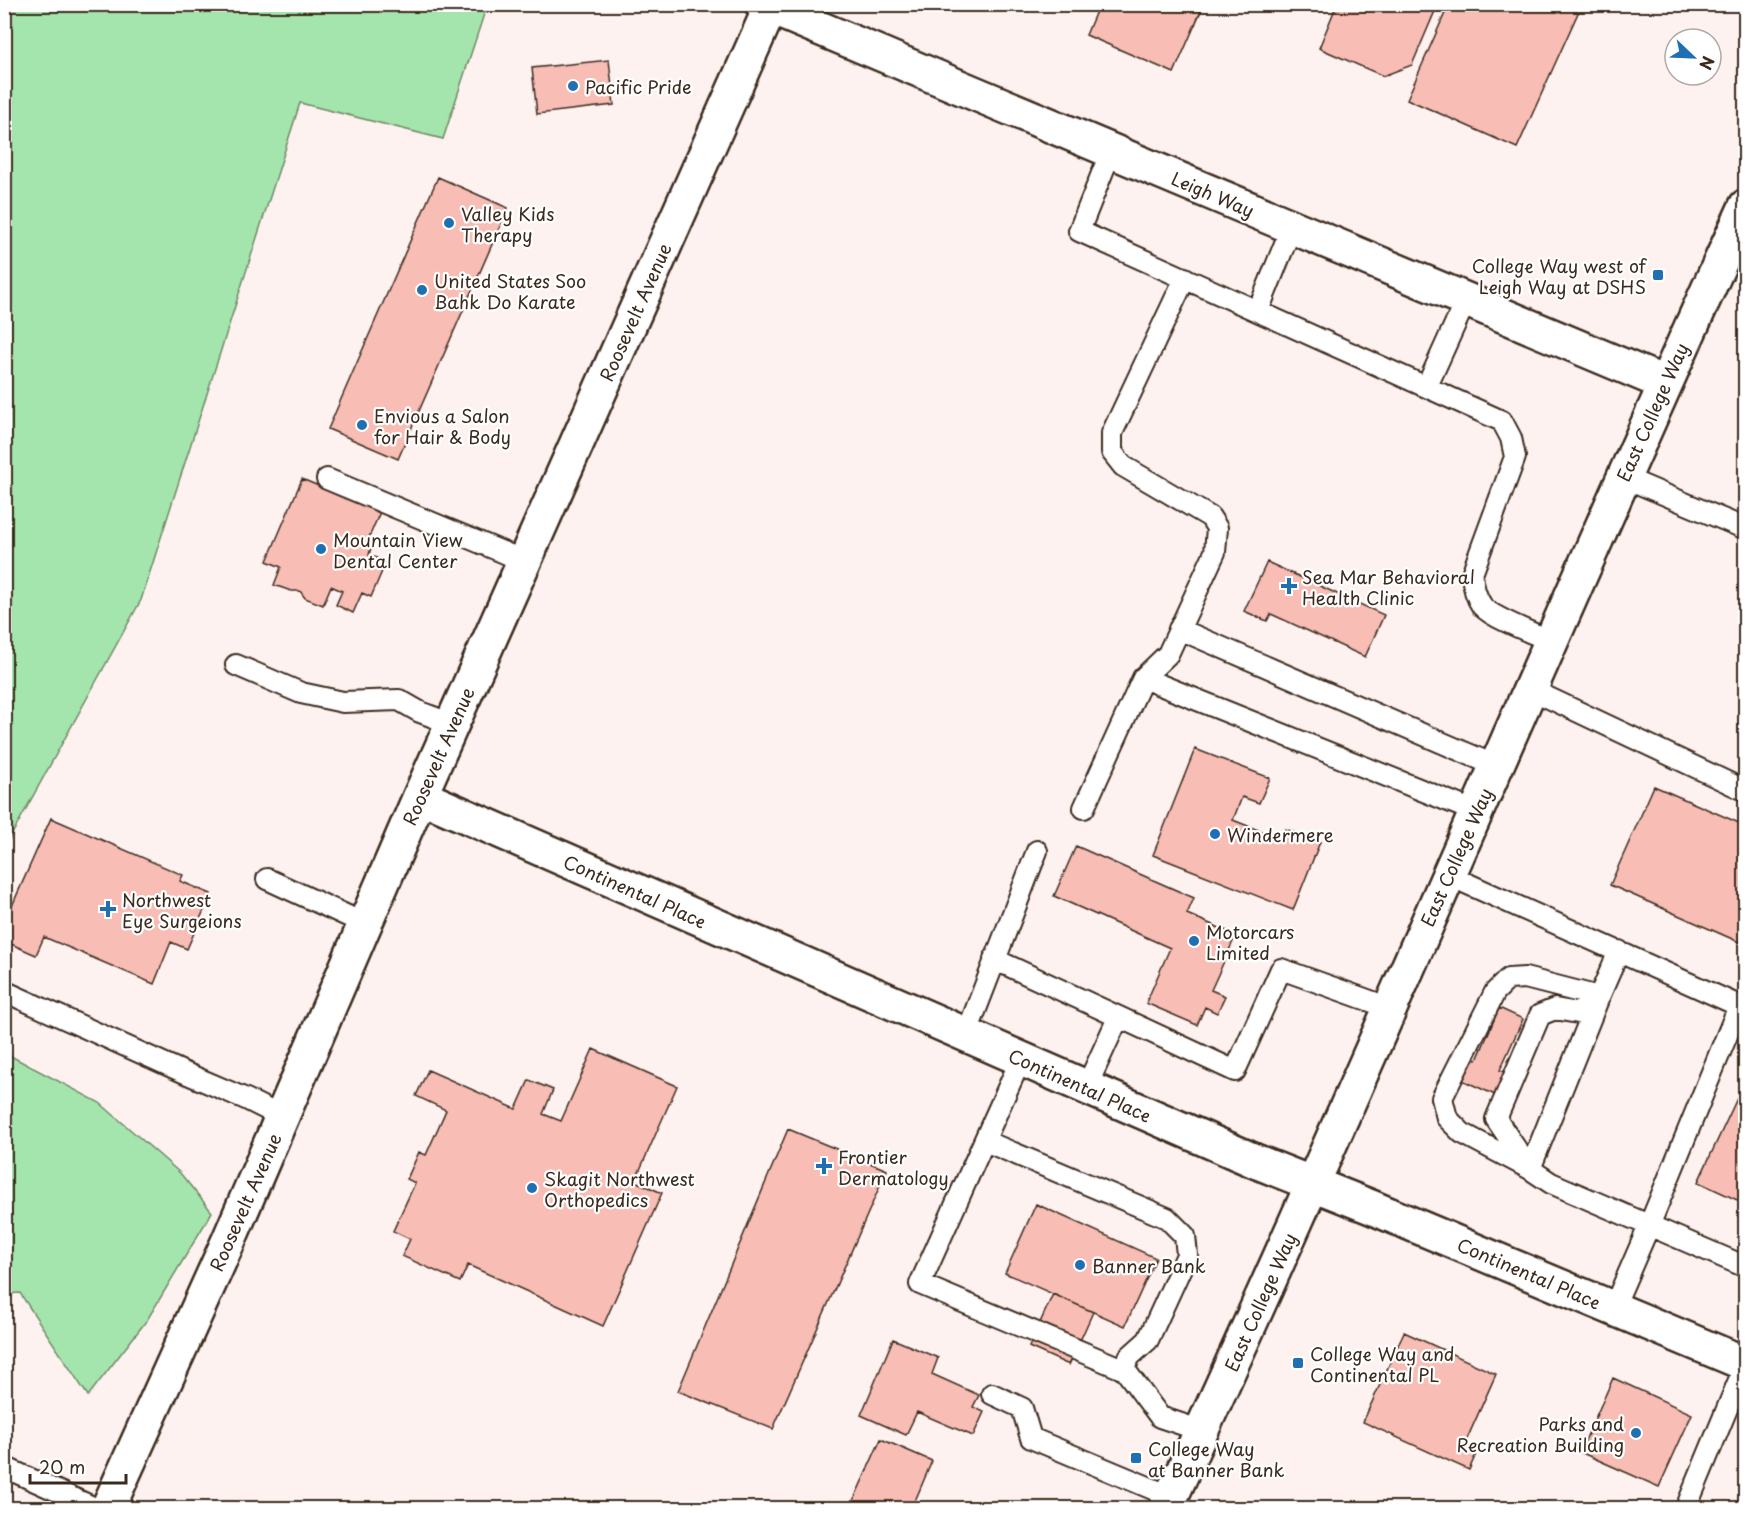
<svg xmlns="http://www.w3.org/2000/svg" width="1750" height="1513" font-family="'Playpen Sans',sans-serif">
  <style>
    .green { fill: #a4e5ae; stroke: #708866; stroke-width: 1.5 }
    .building { fill: #f8bdb4; stroke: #3b2a1e; stroke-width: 1.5 }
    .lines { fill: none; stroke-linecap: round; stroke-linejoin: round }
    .service-casing { stroke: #3b2a1e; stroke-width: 24 }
    .minor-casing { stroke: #3b2a1e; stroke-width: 38 }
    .secondary-casing { stroke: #3b2a1e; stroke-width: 38 }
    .service { stroke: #fff; stroke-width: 20 }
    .minor { stroke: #fff; stroke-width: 33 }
    .secondary { stroke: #fff; stroke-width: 33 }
    .poi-dot { fill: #1f6fb2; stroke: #fff; stroke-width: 2 }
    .labels { text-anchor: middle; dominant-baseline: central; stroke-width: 4.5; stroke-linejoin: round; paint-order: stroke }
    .poi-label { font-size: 18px; fill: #3b2a1e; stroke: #fff; text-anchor: start }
    .street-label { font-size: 18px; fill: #3b2a1e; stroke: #fff }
  </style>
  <rect width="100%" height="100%" fill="#fef2f0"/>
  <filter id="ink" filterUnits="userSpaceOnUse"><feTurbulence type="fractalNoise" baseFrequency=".0167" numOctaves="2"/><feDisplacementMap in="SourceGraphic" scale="12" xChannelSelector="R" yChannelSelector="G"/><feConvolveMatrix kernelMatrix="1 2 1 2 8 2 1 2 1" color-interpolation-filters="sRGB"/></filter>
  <g filter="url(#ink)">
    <!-- green -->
    <path class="green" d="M5,4L487,5L443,139L300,103L141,600L5,847Z
      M5,1053L100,1103L180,1173L212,1212L147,1320L88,1396L20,1293L5,1294Z"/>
    <!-- building -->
    <path class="building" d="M1099,4H1204L1174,73L1086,35Z
      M1337,4H1438L1412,65L1383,76L1319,48Z
      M1449,4H1582L1517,148L1407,99Z
      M609,60L614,105L537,114L532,68Z
      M438,177L508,208L398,459L328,429Z
      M302,479L380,512L367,542L372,544L369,555L386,562L371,597L362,593L353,613L336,605L342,591L331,586L323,605L305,598L300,591H291L274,585L281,567L267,561Z
      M1267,562L1384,615L1365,657L1271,614L1267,621L1244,611Z
      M1195,749L1270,778L1259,803L1242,797L1233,820L1281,839L1285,829L1320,842L1293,910L1153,855Z
      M1654,786L1746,826V945L1610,885Z
      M51,818L183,875L180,881L211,894L187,949L171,942L154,984L44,937L36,955L4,941V924Z
      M1076,846L1194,898L1187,914L1236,935L1211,990L1225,996L1217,1013L1205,1007L1197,1025L1146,1003L1170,948L1054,896Z
      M1499,1008L1523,1019L1500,1070L1505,1072L1495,1095L1460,1079L1469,1057L1477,1060Z
      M593,1049L677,1086L635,1181L662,1193L603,1326L468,1265L460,1282L402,1256L410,1239L393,1231L415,1183L407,1179L419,1152L426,1155L446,1110L416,1096L428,1070L516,1109L529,1080L553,1090L543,1114L561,1121Z
      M1746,1079V1204L1698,1182Z
      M788,1129L887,1170L773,1429L678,1391Z
      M1036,1204L1156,1258L1125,1326L1005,1273Z
      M1053,1294L1093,1312L1069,1365L1029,1347Z
      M1404,1332L1496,1374L1463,1448L1476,1454L1469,1470L1363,1422Z
      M893,1339L938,1358L932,1374L979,1395L973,1407L984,1412L973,1436L917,1412L906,1435L861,1415Z
      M1613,1378L1692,1414L1659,1487L1580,1452Z
      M881,1439L932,1461L912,1508H850Z"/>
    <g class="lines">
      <!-- service casing -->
      <g class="service-casing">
        <path id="service" d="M1111,151L1079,231L1502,421L1511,438L1515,457L1472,574C1473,586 1475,596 1482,606C1492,618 1535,634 1551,641
          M1258,311L1292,226
          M1427,386L1466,300
          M1623,477L1746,529
          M327,479L524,561
          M1179,629L1496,766
          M236,665L301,693L343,702L399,700L420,712L452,724
          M1143,678L1168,654L1215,552L1217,528L1210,517L1123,466L1112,452V433L1185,278
          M1530,689L1746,791
          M1084,808L1143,678L1476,812
          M1448,875L1746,1009
          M267,879L365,924
          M994,959L1235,1071L1281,969L1390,1008
          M6,992L183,1072L246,1099L282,1117
          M1599,997L1525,978L1508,979L1495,992L1442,1098L1447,1118L1462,1133L1530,1169L1551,1183L1746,1267
          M966,1035L1037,851
          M1021,1059L920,1284L1125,1370
          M1086,1088L1118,1018
          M985,1141L1167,1218L1185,1236L1187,1255L1148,1340L1129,1357L1125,1370L1160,1417L1202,1431
          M1527,1165L1496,1119L1540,1015L1555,1009L1578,1013L1599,997
          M1530,1169L1599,997L1619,951
          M1613,1309L1649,1226L1739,1006
          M992,1394L1022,1408L1031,1438L1172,1497
          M4,1467L95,1508
          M1686,1508L1746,1363"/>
      </g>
      <!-- minor casing -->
      <g class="minor-casing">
        <path id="minor" d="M762,4L1664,383
          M420,796L1255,1161L1371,1207L1746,1364
          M108,1508L228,1242L420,796L772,4"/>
      </g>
      <!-- secondary casing -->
      <g class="secondary-casing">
        <path id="secondary" d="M1166,1508C1365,1077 1548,638 1746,206"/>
      </g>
      <!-- service -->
      <use href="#service" class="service"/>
      <!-- minor -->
      <use href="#minor" class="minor"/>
      <!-- secondary -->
      <use href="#secondary" class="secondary"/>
    </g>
  </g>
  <!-- markers -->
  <g class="poi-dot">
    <circle cx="573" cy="86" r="6"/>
    <circle cx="449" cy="223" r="6"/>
    <rect x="1652" y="269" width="12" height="12" rx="3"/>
    <circle cx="422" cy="290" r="6"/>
    <circle cx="362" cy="425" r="6"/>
    <circle cx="321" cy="549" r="6"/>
    <path d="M1286 577h6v6h6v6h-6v6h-6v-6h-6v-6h6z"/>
    <circle cx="1215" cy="834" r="6"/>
    <path d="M105 900h6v6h6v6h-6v6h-6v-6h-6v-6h6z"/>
    <circle cx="1194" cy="941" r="6"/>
    <path d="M821 1157h6v6h6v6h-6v6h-6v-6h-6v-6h6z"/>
    <circle cx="532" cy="1188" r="6"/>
    <circle cx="1080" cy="1265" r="6"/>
    <rect x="1292" y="1357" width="12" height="12" rx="3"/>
    <circle cx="1636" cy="1433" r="6"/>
    <rect x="1130" y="1452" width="12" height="12" rx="3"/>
  </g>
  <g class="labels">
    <!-- poi labels -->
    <g class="poi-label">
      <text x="585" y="86">Pacific Pride</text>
      <text x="461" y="213">Valley Kids<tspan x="461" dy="21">Therapy</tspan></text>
      <text x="1646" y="265" text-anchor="end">College Way west of<tspan x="1646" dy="21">Leigh Way at DSHS</tspan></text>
      <text x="434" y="280">United States Soo<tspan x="434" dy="21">Bahk Do Karate</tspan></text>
      <text x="374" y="415">Envious a Salon<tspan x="374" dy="21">for Hair &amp; Body</tspan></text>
      <text x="333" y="539">Mountain View<tspan x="333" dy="21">Dental Center</tspan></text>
      <text x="1302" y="576">Sea Mar Behavioral<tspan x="1302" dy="21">Health Clinic</tspan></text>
      <text x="1227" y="834">Windermere</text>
      <text x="122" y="899">Northwest<tspan x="122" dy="21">Eye Surgeions</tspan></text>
      <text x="1206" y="931">Motorcars<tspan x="1206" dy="21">Limited</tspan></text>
      <text x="838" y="1156">Frontier<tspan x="838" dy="21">Dermatology</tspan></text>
      <text x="544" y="1178">Skagit Northwest<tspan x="544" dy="21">Orthopedics</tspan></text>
      <text x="1092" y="1265">Banner Bank</text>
      <text x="1310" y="1353">College Way and<tspan x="1310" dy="21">Continental PL</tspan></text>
      <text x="1624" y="1423" text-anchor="end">Parks and<tspan x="1624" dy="21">Recreation Building</tspan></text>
      <text x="1148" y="1448">College Way<tspan x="1148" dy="21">at Banner Bank</tspan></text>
    </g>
    <!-- street labels -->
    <g class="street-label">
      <text transform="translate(1213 194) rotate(23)">Leigh Way</text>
      <text transform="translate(635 312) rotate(-66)">Roosevelt Avenue</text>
      <text transform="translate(1652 412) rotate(-66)">East College Way</text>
      <text transform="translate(438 756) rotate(-66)">Roosevelt Avenue</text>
      <text transform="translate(1456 857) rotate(-66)">East College Way</text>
      <text transform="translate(635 891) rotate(24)">Continental Place</text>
      <text transform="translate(1080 1085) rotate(24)">Continental Place</text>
      <text transform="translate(245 1202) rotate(-66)">Roosevelt Avenue</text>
      <text transform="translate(1529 1273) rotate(23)">Continental Place</text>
      <text transform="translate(1260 1302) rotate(-66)">East College Way</text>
    </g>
  </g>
  <!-- margin -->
  <rect width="1750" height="1513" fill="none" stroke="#fff" stroke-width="24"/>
  <rect x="12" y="12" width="1726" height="1489" fill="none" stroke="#3b2a1e" stroke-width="2" filter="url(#ink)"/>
  <!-- north arrow -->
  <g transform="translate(1693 57) rotate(113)"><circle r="28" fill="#ffffff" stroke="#b1aaa5" stroke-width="1.5"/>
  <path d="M0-4.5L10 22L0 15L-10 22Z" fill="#1f6fb2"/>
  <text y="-9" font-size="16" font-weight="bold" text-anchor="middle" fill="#3b2a1e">N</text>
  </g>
  <!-- scale -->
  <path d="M30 1474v9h96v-9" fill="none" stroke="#3b2a1e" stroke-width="3"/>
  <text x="39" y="1474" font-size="18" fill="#3b2a1e" stroke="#ffffff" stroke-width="4.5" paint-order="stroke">20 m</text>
</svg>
